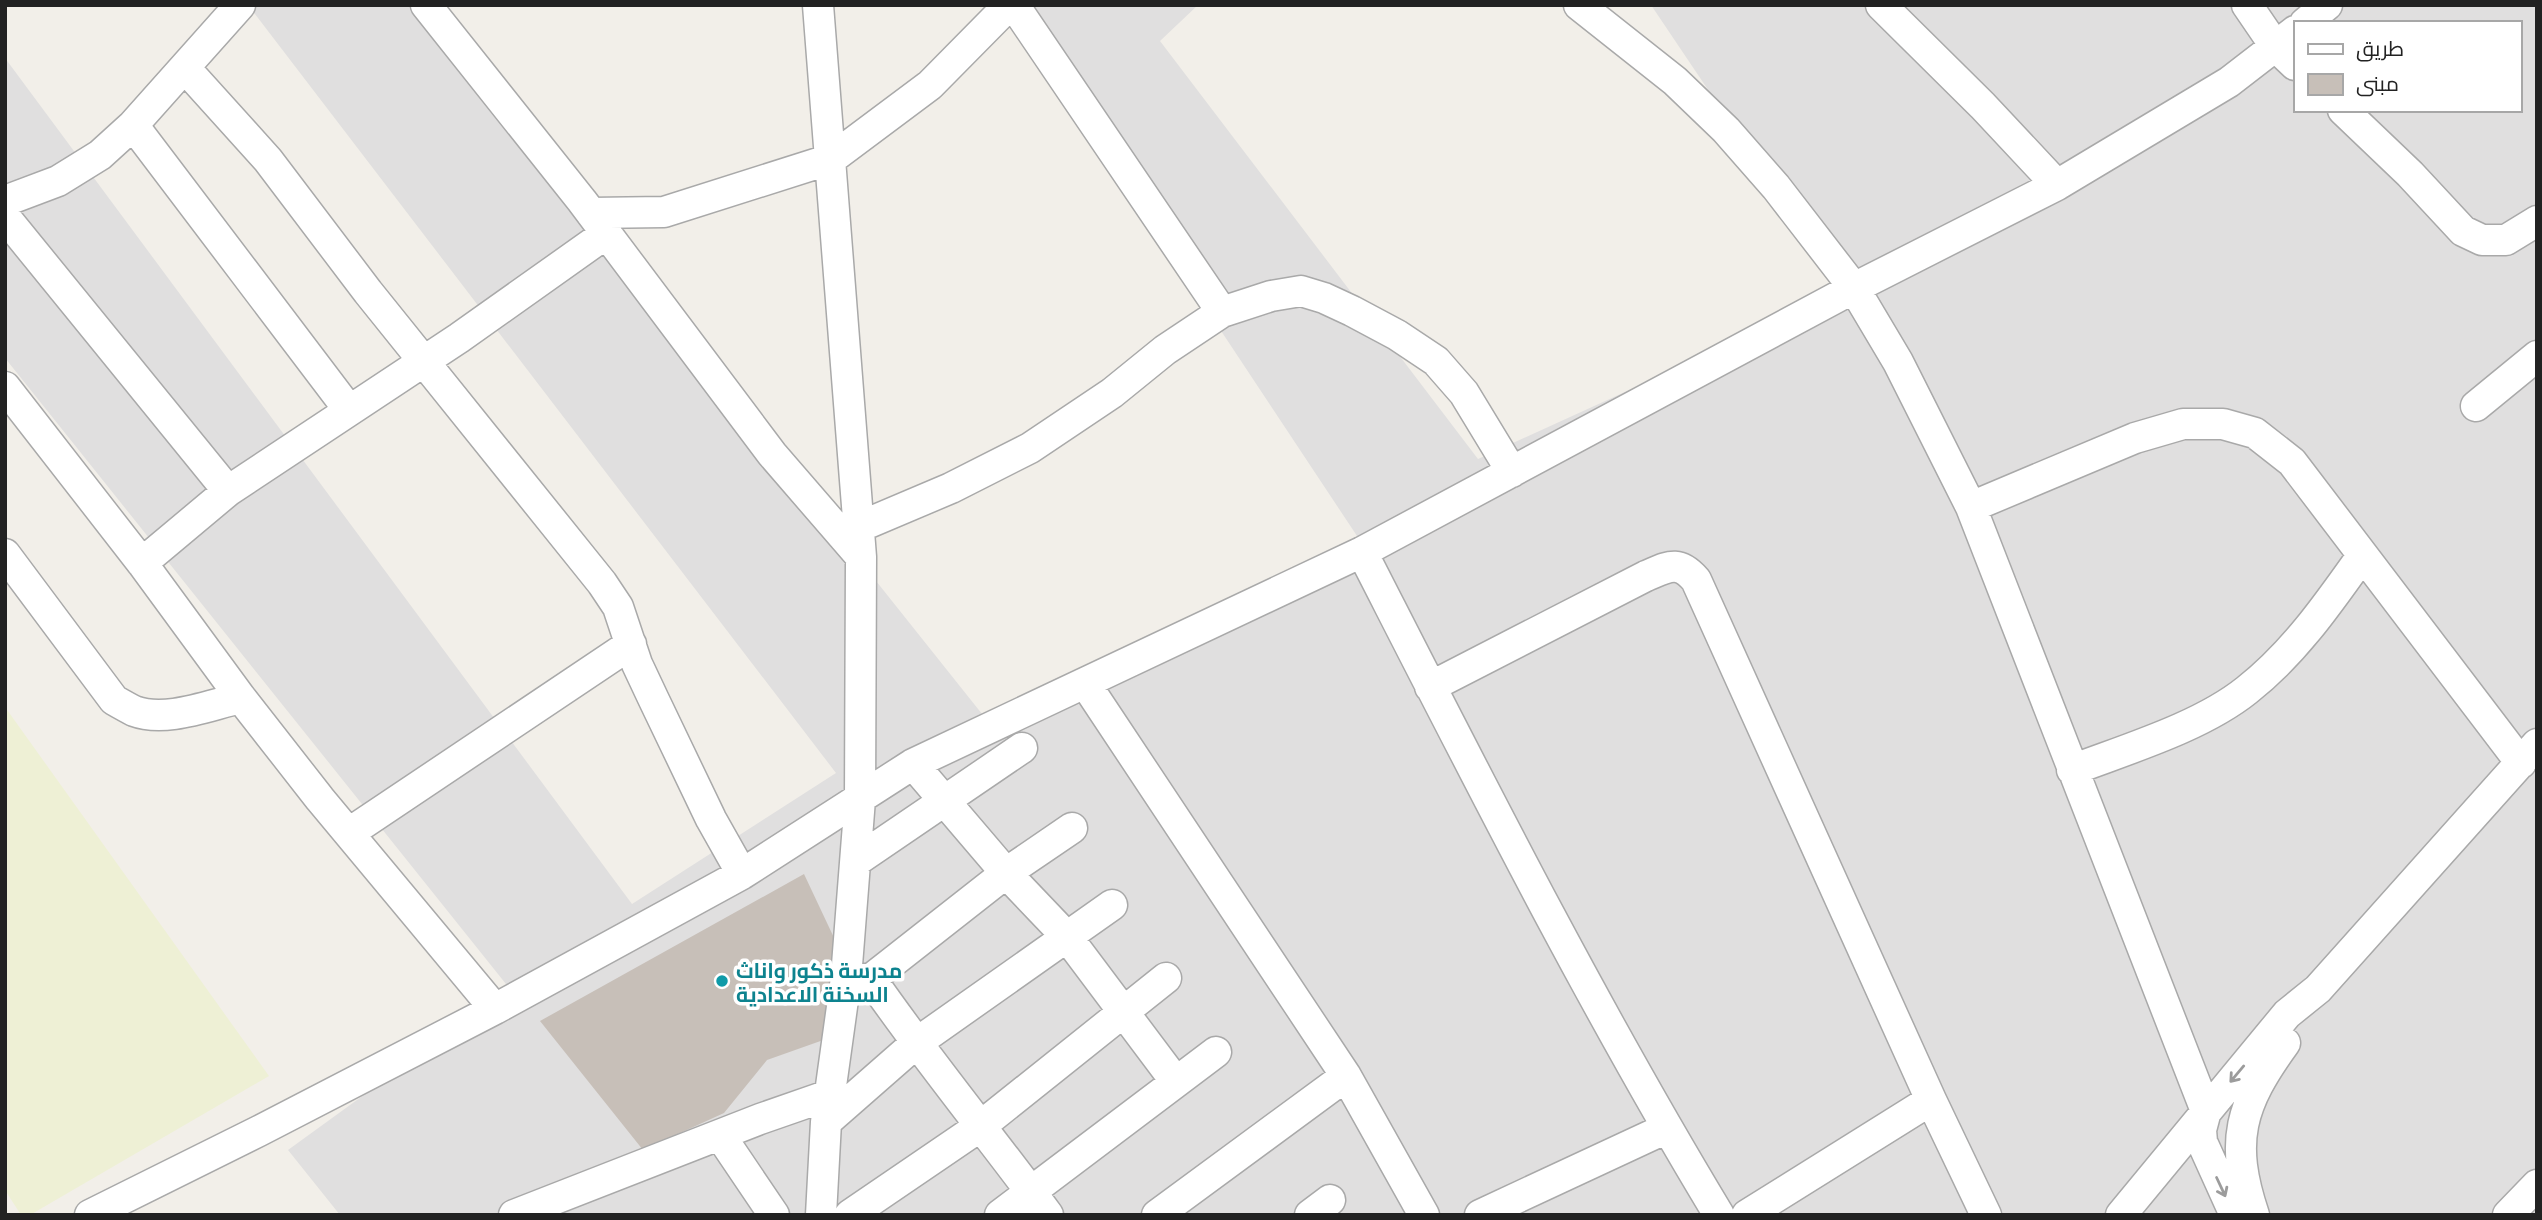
<svg xmlns="http://www.w3.org/2000/svg" width="2542" height="1220" font-family="Commissioner,Cairo,sans-serif">
  <style>
    .residential { fill: #e0dfdf; fill-rule: evenodd }
    .farmland { fill: #eef0d5 }
    .building { fill: #c7bfb8 }
    .lines { fill: none; stroke-linecap: round; stroke-linejoin: round }
    .minor-casing { stroke: #a9a9a9; stroke-width: 33 }
    .minor { stroke: #fff; stroke-width: 30 }
    .oneway { stroke: #9c9c9c }
    .culture-dot { fill: #0f9aa8; stroke: #fff; stroke-width: 2.5 }
    .labels { text-anchor: middle; dominant-baseline: central; stroke-width: 7; stroke-linejoin: round; paint-order: stroke }
    .culture-label { font-size: 21px; font-weight: bold; fill: #0d838f; stroke: #fff; text-anchor: start }
  </style>
  <rect width="100%" height="100%" fill="#f2efe9"/>
  <!-- residential -->
  <path class="residential" d="M248,5H417L998,734L1363,545L1005,5H1198L1160,41L1478,459L1844,292L1651,5H2537V1215H340L288,1150L510,989L5,358V58L632,904L836,773ZM2295,23H2519V110H2295Z"/>
  <!-- farmland -->
  <path class="farmland" d="M5,707L269,1076L30,1215H21L5,1190Z"/>
  <!-- building -->
  <path class="building" d="M804,874L836,942L829,1038L767,1060L724,1113L643,1150L540,1021Z"/>
  <g class="lines">
    <!-- minor casing -->
    <g class="minor-casing">
      <path id="minor" d="M426,5L582,201L772,454L861,557
        M818,5L861,557L860,799L846,978L826,1122L821,1215
        M1014,5L1222,312
        M1579,5L1675,81L1726,130L1776,187L1854,288L1898,362L1971,507L2206,1111L2201,1130L2202,1142L2235,1215
        M1881,5L1983,106L2057,185
        M2247,5L2275,46L2295,65
        M2305,23L2327,5
        M185,68L268,160L368,292L602,583L618,607L637,664L653,698L711,819L742,874
        M2343,110L2410,174L2463,231L2482,240H2506L2537,221
        M133,125L349,410
        M5,201L58,181L100,155L133,125L240,5
        M591,213L664,212L831,159L930,85L1009,5
        M5,217L228,491
        M5,387L142,563L241,698L320,799L495,1009
        M2476,406L2537,356
        M1971,507L2135,438L2183,424H2223L2255,433L2292,462L2521,763
        M859,527L951,488L1030,448L1112,393L1165,350L1222,312L1271,296L1301,291L1324,298L1352,311L1397,335L1436,361L1464,393L1512,472
        M1362,552C1476,775 1589,1000 1719,1215
        M5,554L114,700C121,704 128,708 134,711C166,723 209,705 241,698
        M142,563L228,491L459,338L607,233
        M1085,683L1346,1076L1424,1215
        M1430,687L1646,576C1668,567 1678,559 1696,580L1931,1100L1986,1215
        M913,764L1006,873L1068,938L1176,1082
        M2072,770C2127,749 2201,727 2247,690C2294,653 2328,604 2362,556
        M349,833L631,644
        M856,861L1022,748
        M850,978L871,979L1006,873L1072,828
        M871,979C927,1060 990,1136 1048,1215
        M826,1122L915,1044L1112,905
        M720,1135L774,1215
        M90,1215L259,1131L495,1009L742,874L913,764L1362,552L1854,288L2057,185L2229,82L2295,31
        M514,1215L760,1119L829,1095
        M850,1215L982,1125L1166,978
        M1000,1215L1216,1052
        M1157,1215L1346,1076
        M1310,1215L1330,1200
        M1480,1215L1667,1128
        M1747,1215L1931,1100
        M2121,1215L2287,1014L2318,989L2537,744
        M2254,1215C2229,1141 2240,1105 2285,1043
        M2508,1215L2537,1185"/>
    </g>
    <!-- minor -->
    <use href="#minor" class="minor"/>
  </g>
  <!-- one-way arrows -->
  <defs><path id="oneway-shaft" d="M-6 0H5M1.5-3L5.5 0L1.5 3" fill="none" stroke-width="1.6" stroke-linecap="round" stroke-linejoin="round" transform="scale(1.75)"/></defs>
  <g class="oneway">
    <use href="#oneway-shaft" transform="translate(2237 1074) rotate(130)"/>
    <use href="#oneway-shaft" transform="translate(2221 1187) rotate(65)"/>
  </g>
  <!-- markers -->
  <circle class="culture-dot" cx="722" cy="981" r="7"/>
  <g class="labels">
    <!-- culture labels -->
    <g class="culture-label">
      <text x="736" y="969">مدرسة ذكور واناث<tspan x="736" dy="24">السخنة الاعدادية</tspan></text>
    </g>
  </g>
  <!-- border -->
  <rect width="2542" height="1220" fill="none" stroke="#222222" stroke-width="14"/>
  <!-- legend -->
  <rect x="2294" y="21" width="228" height="91" fill="#ffffff" stroke="#a7a7a7" stroke-width="2"/>
  <rect x="2308" y="44" width="35" height="10" fill="#ffffff" stroke="#a7a7a7" stroke-width="2"/>
  <text x="2356" y="56" font-size="21" fill="#222222">طريق</text>
  <rect x="2308" y="74" width="35" height="21" fill="#c7bfb8" stroke="#a7a7a7" stroke-width="2"/>
  <text x="2356" y="91" font-size="21" fill="#222222">مبنى</text>
</svg>
